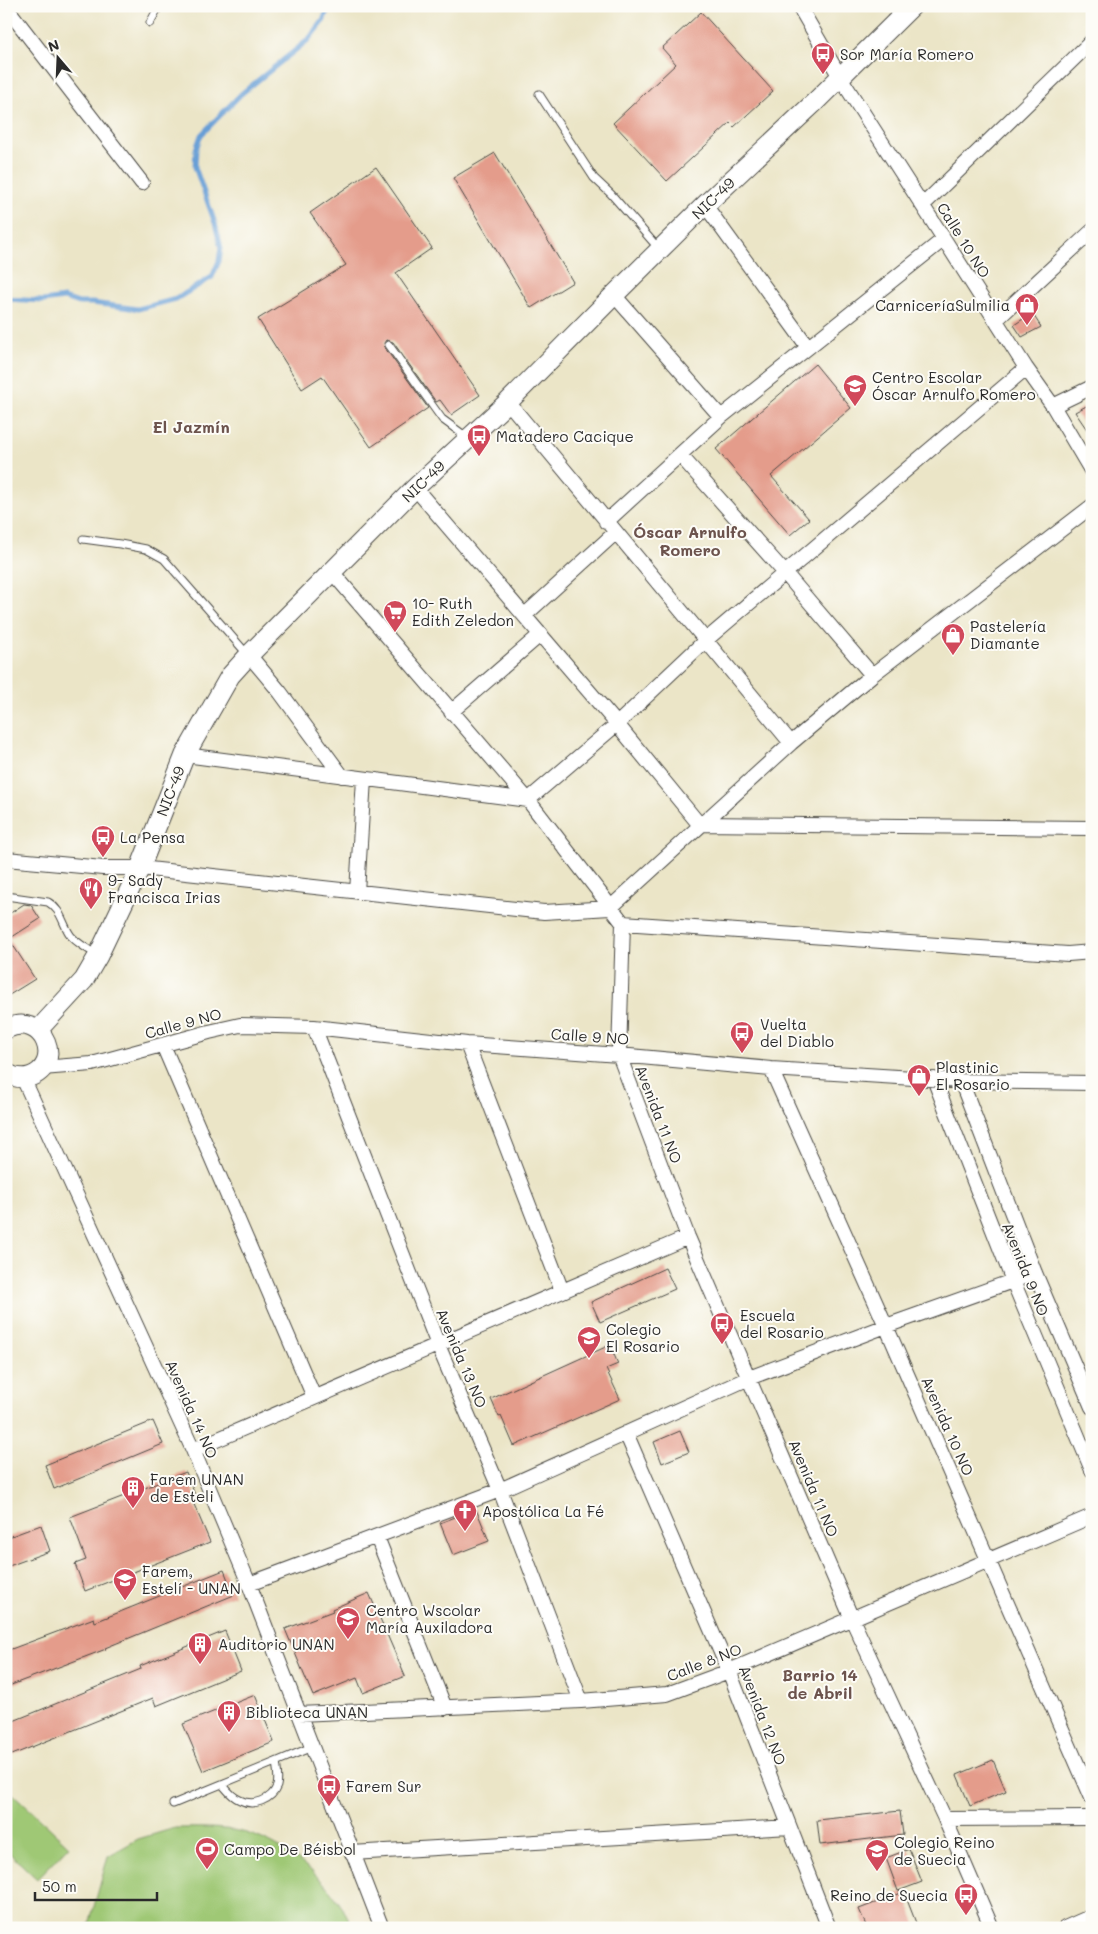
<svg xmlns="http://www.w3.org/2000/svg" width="1098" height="1934" font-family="Mali,sans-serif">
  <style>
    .green { fill: #9fc874; stroke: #657a50 }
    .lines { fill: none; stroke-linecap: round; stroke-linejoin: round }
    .stream { stroke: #689fd6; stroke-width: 5 }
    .building { fill: #e49c8b }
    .lane-casing { stroke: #484742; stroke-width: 9 }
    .street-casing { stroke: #484742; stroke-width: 16 }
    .secondary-casing { stroke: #484742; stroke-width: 21 }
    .lane { stroke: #fff; stroke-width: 7 }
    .street { stroke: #fff; stroke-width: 14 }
    .secondary { stroke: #fff; stroke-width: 19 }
    .labels { text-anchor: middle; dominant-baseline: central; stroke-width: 4; stroke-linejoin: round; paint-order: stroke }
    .poi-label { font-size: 15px; fill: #2b2b2b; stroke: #fdfcf7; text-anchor: start }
    .street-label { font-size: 15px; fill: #2b2b2b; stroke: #fdfcf7 }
    .neighbourhood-label { font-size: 16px; font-weight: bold; fill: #6c534d; stroke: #fdfcf7 }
  </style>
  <rect width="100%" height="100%" fill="#fdfcf7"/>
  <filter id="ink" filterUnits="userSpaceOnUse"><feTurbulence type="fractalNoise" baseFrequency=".02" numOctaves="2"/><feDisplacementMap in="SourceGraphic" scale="10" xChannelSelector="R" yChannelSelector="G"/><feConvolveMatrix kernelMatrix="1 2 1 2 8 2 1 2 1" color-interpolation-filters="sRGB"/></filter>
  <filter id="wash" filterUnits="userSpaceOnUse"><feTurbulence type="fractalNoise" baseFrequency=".0096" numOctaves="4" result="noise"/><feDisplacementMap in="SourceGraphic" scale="20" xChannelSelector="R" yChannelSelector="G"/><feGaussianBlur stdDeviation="1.12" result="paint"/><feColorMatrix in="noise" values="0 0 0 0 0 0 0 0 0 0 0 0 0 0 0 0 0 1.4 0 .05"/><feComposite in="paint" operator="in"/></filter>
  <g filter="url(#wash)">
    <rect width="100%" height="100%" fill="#ebe5c7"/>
    <!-- green -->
    <path class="green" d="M13,1794L69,1846L37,1879L6,1850V1801Z
      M175,1828C201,1828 230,1826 255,1836C297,1852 335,1886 353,1928H88L108,1856L138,1839Z"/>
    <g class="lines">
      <!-- stream -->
      <path class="stream" d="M6,299L43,301L64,298L79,303H92L138,309L176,299L212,277L219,261L221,248L215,223L195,167L196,149L201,135L241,94L308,40L323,21L329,6"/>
    </g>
    <g id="blocks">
      <!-- building -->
      <path class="building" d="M701,12L773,91L734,127L730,123L667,181L613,123L676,64L662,48Z
        M495,153L573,282L531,308L453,178Z
        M376,167L432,248L396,273L480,395L451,415L440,400L436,402L393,342L386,340L384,343L385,348L428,408L371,447L322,376L302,389L258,319L346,265L310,213Z
        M1032,313L1041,327L1022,337L1014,325Z
        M815,364L851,408L771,476L809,519L790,535L716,449Z
        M1092,403V437L1075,412Z
        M24,904L31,905L40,919L9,939L35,979L6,997V916Z
        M665,1268L675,1289L600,1322L591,1302Z
        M610,1345L618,1364L606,1369L620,1399L514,1446L501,1416L499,1417L491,1399Z
        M153,1421L163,1444L54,1489L45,1465Z
        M680,1431L689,1452L662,1463L654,1442Z
        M186,1472L197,1500L193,1502L210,1542L85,1591L75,1564L86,1560L70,1517Z
        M476,1509L489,1541L453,1555L440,1523Z
        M41,1525L50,1551L6,1567V1538Z
        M224,1570L234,1595L105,1648L106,1649L6,1687V1651L94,1618L95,1622Z
        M369,1593L405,1676L363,1693L357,1678L313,1696L285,1629L333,1611L332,1609Z
        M225,1631L241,1671L156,1706L153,1698L12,1755L6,1741V1724L141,1669L140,1666Z
        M255,1695L274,1742L203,1771L183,1724Z
        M993,1760L1006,1791L970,1806L957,1775Z
        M900,1811L903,1835L820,1845L817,1820Z
        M909,1849L922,1882L898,1891L886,1858Z
        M904,1892L918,1928H867L859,1909Z"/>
    </g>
  </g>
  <g filter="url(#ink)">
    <use href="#blocks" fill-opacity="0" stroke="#484742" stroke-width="1"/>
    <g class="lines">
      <!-- lane casing -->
      <g class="lane-casing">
        <path id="lane" d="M150,23L159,6
          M539,94L594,178L611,194L660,250
          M389,345L442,419L468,438
          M83,539L120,544L146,549L164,559L248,655
          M6,896L48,902C62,910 62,924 71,936C78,944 89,950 98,955
          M222,1784C227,1790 232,1797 240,1800C253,1807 272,1800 277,1786C279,1778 277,1769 276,1762
          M173,1804L312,1747"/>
      </g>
      <!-- street casing -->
      <g class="street-casing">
        <path id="street" d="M799,6L840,77L944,239L1026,368L1053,406L1092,472
          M6,7L142,183
          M705,205L808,347
          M923,205L1092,41
          M614,295L721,417
          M996,320L1092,231
          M508,402L791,743
          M1053,406L1092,387
          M680,455L785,573L872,675
          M415,488L617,724L699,824L1092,828
          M606,522L721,417L944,239
          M332,572L528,800L623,923L1068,954L1092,952
          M525,615L615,533
          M249,655L280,692L342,776
          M451,712L541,634
          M185,755L528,800L617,724L706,640L1026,368
          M6,859L103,868H140L544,912L610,908L791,743L872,675L1092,506
          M357,892L364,779
          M623,923L619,1055L688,1237L852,1619L945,1819L992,1928
          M314,1027L438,1345L500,1490L581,1701
          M467,1044L562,1291
          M163,1045L314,1397
          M42,1068L92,1064L209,1032L240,1025L314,1027L467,1044L619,1055L771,1069L961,1081L1092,1083
          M771,1069L886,1326L1092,1798
          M23,1078L193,1450L249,1584L382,1928
          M934,1079L1013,1281L1092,1470
          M961,1081L1035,1273L1092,1407
          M626,1433L729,1671L829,1928
          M193,1450L688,1237
          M377,1537L445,1708
          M249,1584L500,1490L749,1378L886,1326L1035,1273
          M299,1714L581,1701L667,1694L729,1671L1092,1516
          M945,1819L1092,1818
          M352,1853L789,1827
          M1065,1928L1092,1916"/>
      </g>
      <!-- secondary casing -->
      <g class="secondary-casing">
        <path id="secondary" d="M6,1029C45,1010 65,1066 29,1077C21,1079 13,1077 6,1073
          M38,1030L84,980L98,956L140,868L185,755L230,676L249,655L415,488L508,402L614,295L705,205L815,102L912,6"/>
      </g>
      <!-- lane -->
      <use href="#lane" class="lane"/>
      <!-- street -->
      <use href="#street" class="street"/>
      <!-- secondary -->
      <use href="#secondary" class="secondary"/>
    </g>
  </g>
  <!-- icons -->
  <defs>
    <g id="bus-pin" transform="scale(1.25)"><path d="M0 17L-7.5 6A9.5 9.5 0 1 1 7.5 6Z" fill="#d1495b" stroke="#fdfcf7"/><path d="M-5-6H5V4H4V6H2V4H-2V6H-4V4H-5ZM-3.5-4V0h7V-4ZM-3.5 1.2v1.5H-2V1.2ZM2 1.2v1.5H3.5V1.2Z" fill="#fff"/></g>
    <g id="shop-pin" transform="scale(1.25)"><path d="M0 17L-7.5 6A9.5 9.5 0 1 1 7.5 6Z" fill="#d1495b" stroke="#fdfcf7"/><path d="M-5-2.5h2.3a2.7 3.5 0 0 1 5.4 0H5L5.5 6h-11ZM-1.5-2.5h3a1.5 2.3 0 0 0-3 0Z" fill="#fff"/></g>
    <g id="school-pin" transform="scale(1.25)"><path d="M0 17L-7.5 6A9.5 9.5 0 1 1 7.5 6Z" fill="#d1495b" stroke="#fdfcf7"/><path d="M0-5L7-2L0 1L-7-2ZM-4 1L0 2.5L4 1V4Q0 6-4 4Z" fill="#fff"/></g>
    <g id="supermarket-pin" transform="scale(1.25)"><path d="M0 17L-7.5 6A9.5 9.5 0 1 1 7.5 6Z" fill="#d1495b" stroke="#fdfcf7"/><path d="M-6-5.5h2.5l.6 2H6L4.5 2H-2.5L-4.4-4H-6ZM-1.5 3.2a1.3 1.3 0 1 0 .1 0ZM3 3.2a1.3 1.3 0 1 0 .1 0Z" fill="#fff"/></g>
    <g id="restaurant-pin" transform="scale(1.25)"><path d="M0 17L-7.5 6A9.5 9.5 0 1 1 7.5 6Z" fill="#d1495b" stroke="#fdfcf7"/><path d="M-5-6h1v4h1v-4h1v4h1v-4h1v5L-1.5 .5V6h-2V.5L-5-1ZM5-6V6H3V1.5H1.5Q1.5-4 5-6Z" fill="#fff"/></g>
    <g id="university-pin" transform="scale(1.25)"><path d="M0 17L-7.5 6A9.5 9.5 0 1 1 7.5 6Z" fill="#d1495b" stroke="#fdfcf7"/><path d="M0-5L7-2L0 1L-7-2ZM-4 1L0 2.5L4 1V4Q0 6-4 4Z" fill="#fff"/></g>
    <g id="building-pin" transform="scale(1.25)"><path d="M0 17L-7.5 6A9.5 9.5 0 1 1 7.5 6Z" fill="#d1495b" stroke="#fdfcf7"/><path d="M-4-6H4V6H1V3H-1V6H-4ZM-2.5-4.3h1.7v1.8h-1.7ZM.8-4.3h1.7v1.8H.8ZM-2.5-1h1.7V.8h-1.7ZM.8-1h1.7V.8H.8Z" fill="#fff"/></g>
    <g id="church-pin" transform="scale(1.25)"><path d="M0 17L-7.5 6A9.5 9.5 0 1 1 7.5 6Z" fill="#d1495b" stroke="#fdfcf7"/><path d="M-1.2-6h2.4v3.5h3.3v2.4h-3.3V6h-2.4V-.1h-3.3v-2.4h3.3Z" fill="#fff"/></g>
    <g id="stadium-pin" transform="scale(1.25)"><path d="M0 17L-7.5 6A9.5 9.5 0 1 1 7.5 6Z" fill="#d1495b" stroke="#fdfcf7"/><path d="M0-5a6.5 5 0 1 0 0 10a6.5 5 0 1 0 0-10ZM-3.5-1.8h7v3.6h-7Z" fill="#fff"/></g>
  </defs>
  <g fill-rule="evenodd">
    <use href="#bus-pin" x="823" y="54"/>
    <use href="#shop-pin" x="1027" y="305"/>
    <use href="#school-pin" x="855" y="386"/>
    <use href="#bus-pin" x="479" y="436"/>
    <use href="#supermarket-pin" x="395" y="612"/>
    <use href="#shop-pin" x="953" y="635"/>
    <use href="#bus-pin" x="103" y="837"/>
    <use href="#restaurant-pin" x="91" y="889"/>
    <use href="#bus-pin" x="742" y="1033"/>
    <use href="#shop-pin" x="919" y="1076"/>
    <use href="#bus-pin" x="722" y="1324"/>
    <use href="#university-pin" x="589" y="1338"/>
    <use href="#building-pin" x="133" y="1488"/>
    <use href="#church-pin" x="465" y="1511"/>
    <use href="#university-pin" x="125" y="1580"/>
    <use href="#school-pin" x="348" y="1619"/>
    <use href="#building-pin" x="200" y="1644"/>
    <use href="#building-pin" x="229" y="1712"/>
    <use href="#bus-pin" x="329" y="1786"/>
    <use href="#stadium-pin" x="207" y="1849"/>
    <use href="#university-pin" x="877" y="1851"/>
    <use href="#bus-pin" x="966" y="1895"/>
  </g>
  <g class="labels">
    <!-- poi labels -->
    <g class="poi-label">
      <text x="840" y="54">Sor María Romero</text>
      <text x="1010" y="305" text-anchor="end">CarniceríaSulmilia</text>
      <text x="872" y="377">Centro Escolar<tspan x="872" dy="17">Óscar Arnulfo Romero</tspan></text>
      <text x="496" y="436">Matadero Cacique</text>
      <text x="412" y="603">10- Ruth<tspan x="412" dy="17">Edith Zeledon</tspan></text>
      <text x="970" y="626">Pastelería<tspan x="970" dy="17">Diamante</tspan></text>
      <text x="120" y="837">La Pensa</text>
      <text x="108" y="880">9- Sady<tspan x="108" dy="17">Francisca Irias</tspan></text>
      <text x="760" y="1024">Vuelta<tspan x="760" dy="17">del Diablo</tspan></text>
      <text x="936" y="1067">Plastinic<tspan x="936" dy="17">El Rosario</tspan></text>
      <text x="740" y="1315">Escuela<tspan x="740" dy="17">del Rosario</tspan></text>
      <text x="606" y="1329">Colegio<tspan x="606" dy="17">El Rosario</tspan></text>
      <text x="150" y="1479">Farem UNAN<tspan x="150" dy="17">de Esteli</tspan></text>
      <text x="482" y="1511">Apostólica La Fé</text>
      <text x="142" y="1571">Farem,<tspan x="142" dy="17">Estelí - UNAN</tspan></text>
      <text x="366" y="1610">Centro Wscolar<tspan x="366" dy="17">María Auxiladora</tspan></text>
      <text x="218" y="1644">Auditorio UNAN</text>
      <text x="246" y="1712">Biblioteca UNAN</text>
      <text x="346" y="1786">Farem Sur</text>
      <text x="894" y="1842">Colegio Reino<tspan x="894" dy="17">de Suecia</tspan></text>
      <text x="224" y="1849">Campo De Béisbol</text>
      <text x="948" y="1895" text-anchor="end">Reino de Suecia</text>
    </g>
    <!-- street labels -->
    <g class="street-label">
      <text transform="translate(713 198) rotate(-44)">NIC-49</text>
      <text transform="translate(964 240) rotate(58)">Calle 10 NO</text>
      <text transform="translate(423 481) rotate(-44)">NIC-49</text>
      <text transform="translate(170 791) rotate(-69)">NIC-49</text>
      <text transform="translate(183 1023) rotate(-15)">Calle 9 NO</text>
      <text transform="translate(590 1036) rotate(4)">Calle 9 NO</text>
      <text transform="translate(659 1114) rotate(69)">Avenida 11 NO</text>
      <text transform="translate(1026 1269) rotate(68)">Avenida 9 NO</text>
      <text transform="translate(462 1358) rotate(67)">Avenida 13 NO</text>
      <text transform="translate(192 1409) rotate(66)">Avenida 14 NO</text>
      <text transform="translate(948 1426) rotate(66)">Avenida 10 NO</text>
      <text transform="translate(814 1488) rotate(67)">Avenida 11 NO</text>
      <text transform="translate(704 1662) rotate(-21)">Calle 8 NO</text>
      <text transform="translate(763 1715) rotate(69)">Avenida 12 NO</text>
    </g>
    <!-- neighbourhood labels -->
    <g class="neighbourhood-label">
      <text x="191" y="426">El Jazmín</text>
      <text x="690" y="531">Óscar Arnulfo<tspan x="690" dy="18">Romero</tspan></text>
      <text x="820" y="1674">Barrio 14<tspan x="820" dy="18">de Abril</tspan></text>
    </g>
  </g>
  <!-- margin -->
  <rect width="1098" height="1934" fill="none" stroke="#fdfcf7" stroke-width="25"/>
  <!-- north arrow -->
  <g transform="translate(58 58) rotate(341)" stroke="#fdfcf7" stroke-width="4" paint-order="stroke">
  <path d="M0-4L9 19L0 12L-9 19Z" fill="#2b2b2b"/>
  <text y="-8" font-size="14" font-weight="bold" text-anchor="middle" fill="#2b2b2b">N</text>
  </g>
  <!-- scale -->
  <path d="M35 1892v8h122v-8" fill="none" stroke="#2b2b2b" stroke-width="2.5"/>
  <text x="42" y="1892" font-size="15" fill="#2b2b2b" stroke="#fdfcf7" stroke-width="4" paint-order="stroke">50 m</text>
</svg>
